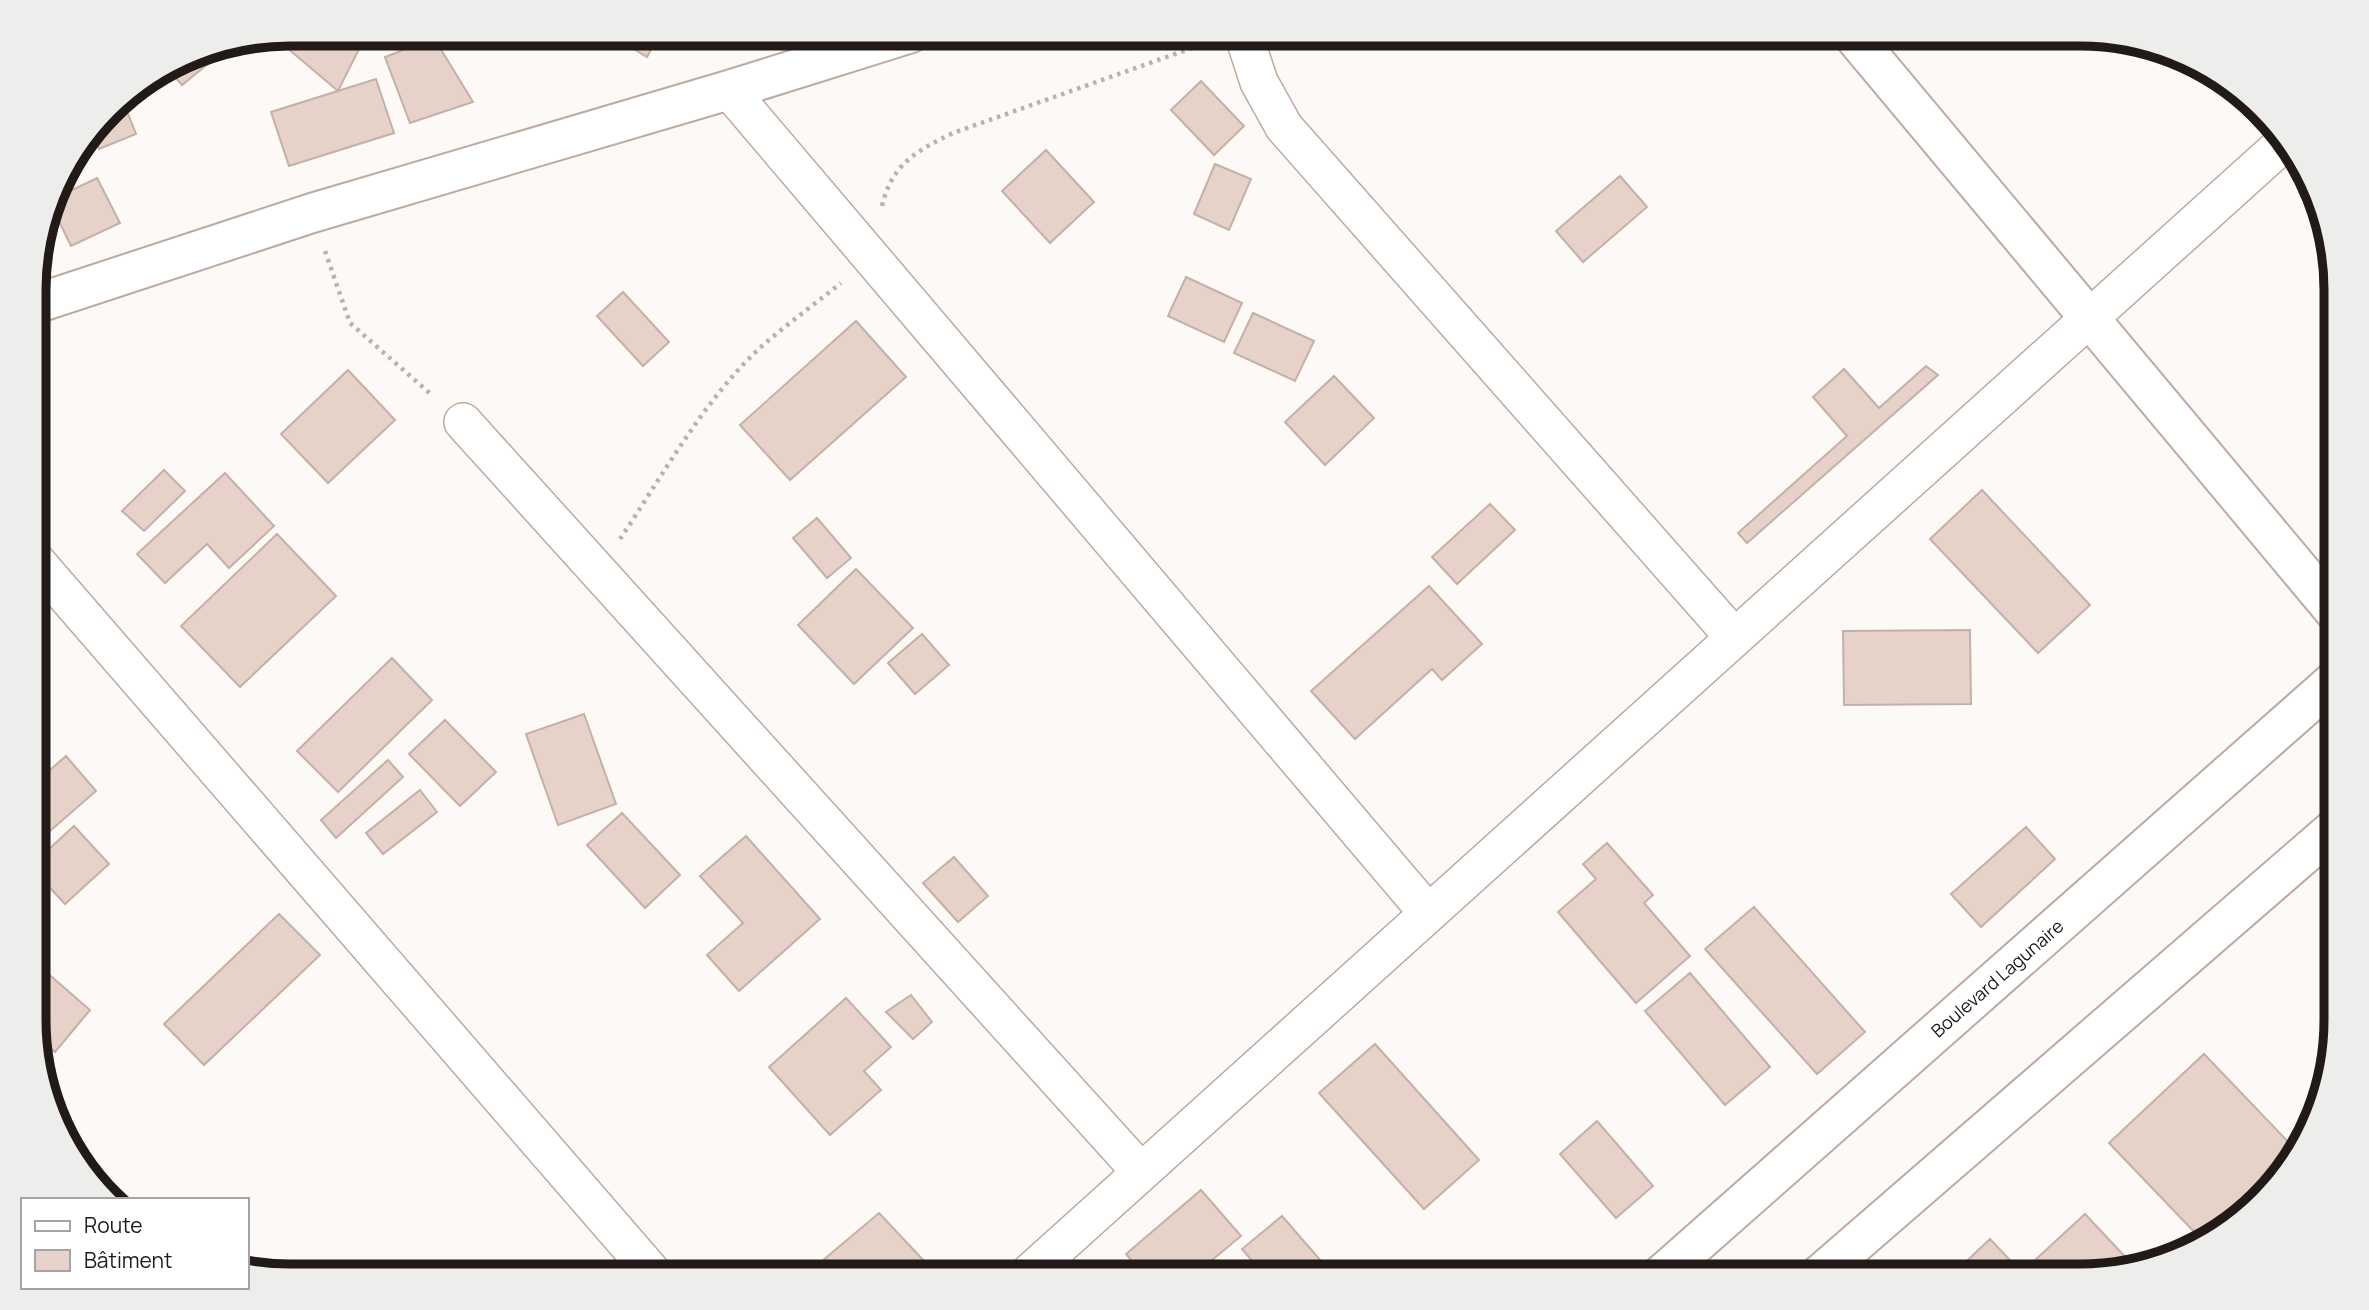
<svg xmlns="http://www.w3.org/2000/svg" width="2369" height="1310" font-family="Manrope,sans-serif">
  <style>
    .building { fill: #e6d2c8; stroke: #c4b0a7; stroke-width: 2 }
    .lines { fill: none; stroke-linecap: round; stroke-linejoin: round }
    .street-casing { stroke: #bdaaa1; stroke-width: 40 }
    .secondary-casing { stroke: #bdaaa1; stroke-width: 42 }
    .path { stroke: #b8b3b1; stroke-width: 4.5; stroke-dasharray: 3.5 5; stroke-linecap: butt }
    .street { stroke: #fff; stroke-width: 37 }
    .secondary { stroke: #fff; stroke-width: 38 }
    .labels { text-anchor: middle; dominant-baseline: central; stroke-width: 6; stroke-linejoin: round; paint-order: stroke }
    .street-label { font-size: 18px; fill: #211a16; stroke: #fff }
    .rim { fill: none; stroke: #211a16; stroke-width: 9 }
  </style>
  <rect width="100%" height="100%" fill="#fdf9f7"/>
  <!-- building -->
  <path class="building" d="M295,33H351L363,41L338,91L286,47Z
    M607,33H660L647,57Z
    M434,38L473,102L410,123L385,57Z
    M208,49L215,58L182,85L167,68L192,53Z
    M376,79L394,133L289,166L271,112Z
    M1201,81L1244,126L1214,155L1171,110Z
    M121,96L136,134L99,149L92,133Z
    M1046,150L1094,202L1050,243L1002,191Z
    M1215,164L1251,179L1229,230L1194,214Z
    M1620,176L1647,207L1583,262L1556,231Z
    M97,178L120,223L71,246L51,205L53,199Z
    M1186,277L1242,303L1224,342L1168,316Z
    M623,292L669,342L643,366L597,316Z
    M1253,313L1314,341L1295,381L1234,353Z
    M856,321L906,377L790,480L740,425Z
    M1926,366L1938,375L1747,543L1738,533L1847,436L1813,397L1844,369L1879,408Z
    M348,370L395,420L328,483L281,434Z
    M1334,376L1374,418L1325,465L1285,422Z
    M164,470L185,491L144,531L122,511Z
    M225,473L274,526L229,568L207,544L165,583L137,554Z
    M1982,490L2090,605L2038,653L1930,539Z
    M1490,504L1515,530L1457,584L1432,557Z
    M817,518L851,558L827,578L793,538Z
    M277,534L336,596L240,687L181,626Z
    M856,569L913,628L854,684L798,625Z
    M1429,586L1482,644L1442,680L1432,669L1355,739L1311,691Z
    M1970,630L1971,704L1844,705L1843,631Z
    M922,634L949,665L915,694L888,663Z
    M392,658L432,700L338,792L297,751Z
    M584,714L616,804L558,825L526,734Z
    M445,720L496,772L460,806L409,754Z
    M66,756L96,791L35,844V783Z
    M388,760L403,777L336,838L321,820Z
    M420,790L437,812L383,854L366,833Z
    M622,813L680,875L645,908L587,845Z
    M74,826L109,864L65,904L35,872V862Z
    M2026,827L2055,859L1981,927L1951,894Z
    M746,836L820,919L739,991L707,955L743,923L700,876Z
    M1607,843L1653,895L1644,903L1690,956L1636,1003L1558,912L1596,879L1583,864Z
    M954,857L988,896L958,922L923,883Z
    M1754,907L1865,1032L1817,1074L1705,949Z
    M279,914L320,955L204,1065L164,1024Z
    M45,971L90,1010L55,1052L35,1035V983Z
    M1690,973L1770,1067L1725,1105L1645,1011Z
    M911,995L932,1022L913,1039L886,1012Z
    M846,998L891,1047L864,1071L881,1090L830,1135L769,1067Z
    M1375,1044L1479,1160L1424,1209L1319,1093Z
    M2204,1054L2298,1152L2222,1234L2202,1240L2109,1143Z
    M1597,1121L1653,1186L1616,1218L1560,1154Z
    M1201,1190L1241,1236L1193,1276H1145L1126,1254Z
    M879,1213L926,1263L912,1277H803Z
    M2085,1214L2132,1264L2096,1276H2048L2034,1261Z
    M1282,1216L1334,1276H1265L1242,1249Z
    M1990,1239L2025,1276H1951Z"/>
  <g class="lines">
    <!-- street casing -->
    <g class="street-casing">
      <path id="street" d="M1243,33L1259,82L1284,127L1734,637
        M729,90L1428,913
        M463,422L1141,1172
        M35,560L656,1277
        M1025,1277L2286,141"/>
    </g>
    <!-- secondary casing -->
    <g class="secondary-casing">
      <path id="secondary" d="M1851,33L2335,612
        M35,304L312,213L729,90L911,33
        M1660,1276L2335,680
        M1818,1276L2335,828"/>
    </g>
    <!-- path -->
    <path class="path" d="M882,206C892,164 916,151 953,133L1206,43
      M325,251L350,323L433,396
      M620,539C663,475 705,398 762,346C787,324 815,304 841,283"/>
    <!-- street -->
    <use href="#street" class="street"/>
    <!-- secondary -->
    <use href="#secondary" class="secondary"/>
  </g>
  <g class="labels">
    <!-- street labels -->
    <g class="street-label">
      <text transform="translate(1997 978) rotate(-41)">Boulevard Lagunaire</text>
    </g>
  </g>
  <!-- crop -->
  <path d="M0 0H2369V1310H0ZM290 46H2080A244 244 0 0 1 2324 290V1020A244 244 0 0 1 2080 1264H290A244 244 0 0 1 46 1020V290A244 244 0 0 1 290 46Z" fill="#ededec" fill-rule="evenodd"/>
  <path class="rim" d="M290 46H2080A244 244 0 0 1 2324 290V1020A244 244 0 0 1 2080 1264H290A244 244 0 0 1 46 1020V290A244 244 0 0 1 290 46Z"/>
  <!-- legend -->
  <rect x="21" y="1198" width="228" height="91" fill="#ffffff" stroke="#a6a3a2" stroke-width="2"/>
  <rect x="35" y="1221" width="35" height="10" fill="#ffffff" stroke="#a6a3a2" stroke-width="2"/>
  <text x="84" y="1233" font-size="21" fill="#211a16">Route</text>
  <rect x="35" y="1250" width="35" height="21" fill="#e6d2c8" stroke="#a6a3a2" stroke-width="2"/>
  <text x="84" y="1268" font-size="21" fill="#211a16">Bâtiment</text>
</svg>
